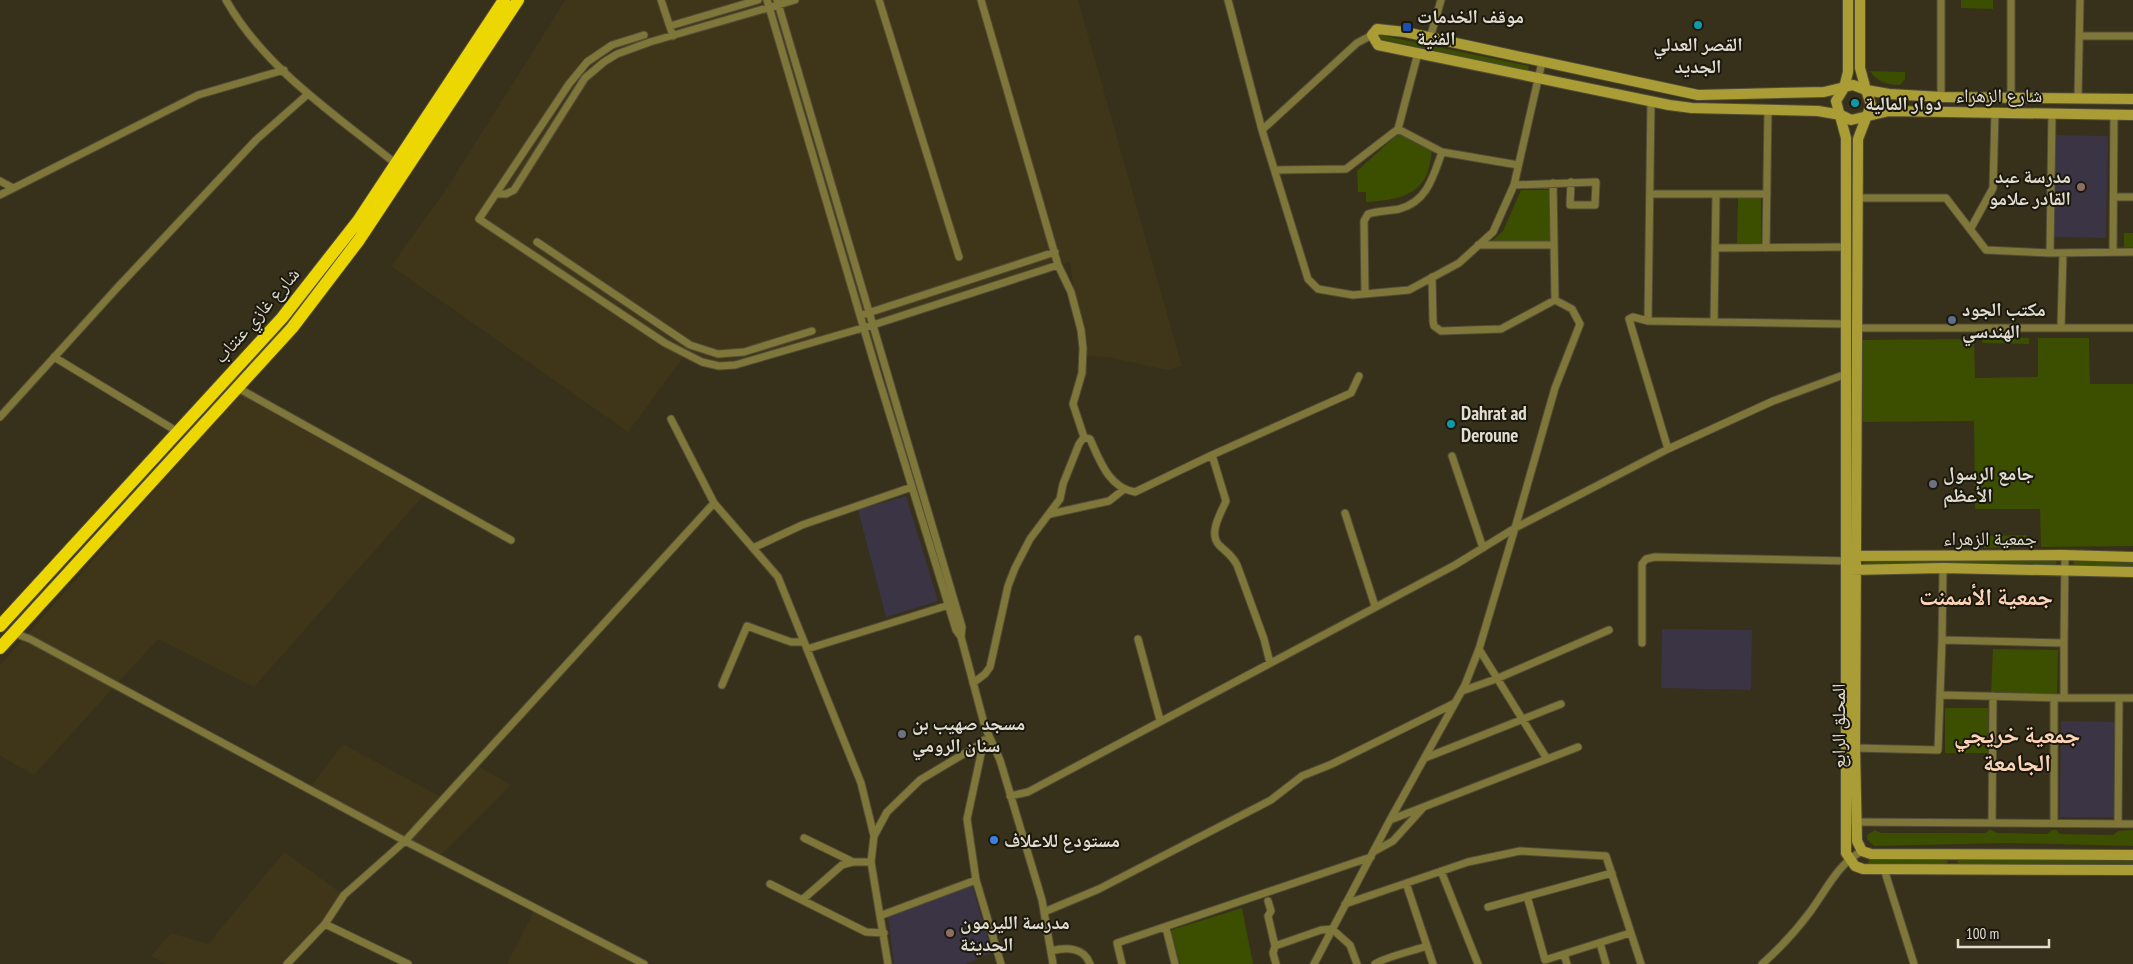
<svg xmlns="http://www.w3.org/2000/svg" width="2133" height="964" font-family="'PT Sans Narrow','Noto Naskh Arabic',sans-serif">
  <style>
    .built { fill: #3f3619 }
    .education { fill: #3a3445 }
    .green { fill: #3c4e00 }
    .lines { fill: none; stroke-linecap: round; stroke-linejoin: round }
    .street-casing { stroke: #524c37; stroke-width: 9 }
    .secondary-casing { stroke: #524c37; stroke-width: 12 }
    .highway-casing { stroke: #524c37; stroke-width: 14 }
    .street { stroke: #7f763a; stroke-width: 7 }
    .secondary { stroke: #ab9d35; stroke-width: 10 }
    .highway { stroke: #edd702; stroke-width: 12 }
    .culture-dot { fill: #0f9aa8; stroke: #1b180e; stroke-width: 2 }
    .transit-dot { fill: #1a4fb4; stroke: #1b180e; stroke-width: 2 }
    .education-dot { fill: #8d6e63; stroke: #1b180e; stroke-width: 2 }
    .service-dot { fill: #5c6f8a; stroke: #1b180e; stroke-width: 2 }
    .worship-dot { fill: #6b7280; stroke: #1b180e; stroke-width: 2 }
    .shop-dot { fill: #3f7fe0; stroke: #1b180e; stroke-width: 2 }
    .labels { text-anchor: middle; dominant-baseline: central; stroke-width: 4; stroke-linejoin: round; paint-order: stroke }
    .poi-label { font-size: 19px; font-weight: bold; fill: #e1ddd0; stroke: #1b180e; text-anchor: start }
    .street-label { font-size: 19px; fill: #e1ddd0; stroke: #1b180e }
    .district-label { font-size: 24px; font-weight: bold; fill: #fdd4b7; stroke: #1b180e }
  </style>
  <rect width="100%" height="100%" fill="#37301a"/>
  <!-- built -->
  <path class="built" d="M565,0H1078L1182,366L1166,370L1108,357L1083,356L1070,262L735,365L686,354L628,432L391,266L449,185Z
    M240,394L423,496L254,687L158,639L34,775L0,756V665Z
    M343,744L443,798L475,764L511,785L438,858L309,789Z
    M284,852L344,895L325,924L287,964H166L151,956L171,933L208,944Z
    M535,909L646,964H507Z"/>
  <!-- education -->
  <path class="education" d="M2055,135L2108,136L2106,238L2054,237Z
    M906,496L938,601L886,617L858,510Z
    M1662,629L1752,630L1751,690L1661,688Z
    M2061,721L2115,722L2114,817H2060Z
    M972,885L992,953L965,964H894L888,917Z"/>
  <!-- green -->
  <path class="green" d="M1961,0H1993V9L1961,8Z
    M1380,35L1529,66L1528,71L1381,39Z
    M1870,71L1905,72V79L1900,85C1889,85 1876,82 1870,71Z
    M1399,133L1433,143C1431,152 1431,165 1427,174C1416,199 1390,200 1366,202V192H1358L1357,171Z
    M1521,190H1554V240L1549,242L1490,243L1503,231Z
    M1738,198H1761V243H1737Z
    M2124,233H2133V247H2124Z
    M1983,337L2029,338V344L1982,343Z
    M2038,338H2089L2090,384H2133V546L2041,547L2040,509H1975L1974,421L1863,422L1862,340L1974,339L1975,378L2038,377Z
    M2027,535L2028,547L1984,548V536Z
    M1926,559L2055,560L2057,563L2054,565L1993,563L1865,566L1863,563L1865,561Z
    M2075,561L2133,563V568L2075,566L2073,563Z
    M1993,649L2058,650L2057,695L1991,693Z
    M1945,708H1988V753H1945Z
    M1990,829L1997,833L2047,834L2052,830H2056L2060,834L2113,835L2118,831L2133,830V846L2007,843L1874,846L1867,839V835L1875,830L1881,833H1986Z
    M1908,859L1946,860L1948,862L1946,864L1869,865L1868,862L1870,860Z
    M1959,859L2133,861V865L1959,864L1957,862Z
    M1242,908L1253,964H1180L1171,930Z"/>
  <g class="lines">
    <!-- street casing -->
    <g class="street-casing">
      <path id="street" d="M226,0C265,69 336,115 396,164
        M661,0L673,36
        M767,0L877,373L956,630L961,637
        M777,0L962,627L961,637L985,727L1000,760L1042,900L1053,964
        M879,0L959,257
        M1228,0L1262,130L1357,43L1372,35
        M1941,0V97
        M670,26L758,0
        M644,35L612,45L587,62L569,84L479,219L665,343L702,362L719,366L735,365L873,325L1058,265
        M2080,36H2133
        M1430,38L1441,0
        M2011,96V0
        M2078,97L2080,0
        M1651,101L1648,321L1846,324
        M1398,129L1418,53
        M1262,130L1308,279L1318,289L1353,295L1409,290L1459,263L1493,232L1514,185L1542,62
        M1275,170L1346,169L1398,129L1442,152
        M0,181L13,188
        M1553,183L1555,300
        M1514,185L1596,182L1595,205H1570L1571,182
        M496,194H506L514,190L585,78L604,62L617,54L650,42L795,0
        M1650,194H1767
        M0,195L198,95L284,70
        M2114,197H2133
        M1859,198H1946L1986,250L2050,253L2133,252
        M1971,228L1993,188L1995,112
        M537,242L690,345L718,354L744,352L812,331
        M1478,245H1554
        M1715,248L1846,247
        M1766,248L1768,109
        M2113,252L2114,115
        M2050,253L2052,113
        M1365,294L1364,221L1368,214C1377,211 1389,211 1399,209C1427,202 1433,177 1442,152L1518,165
        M865,314L1055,252
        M1648,321L1633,317L1629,319L1668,449
        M1714,322L1716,194
        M2061,327L2063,253
        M1857,328H2133
        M54,357L178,432
        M238,388L511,540
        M0,417L117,288L256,140L308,94
        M671,419L714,503L778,577L861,783L874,836
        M1084,437L1090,439C1100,461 1109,488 1135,492L1212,455L1351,393L1359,376
        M1212,455L1226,501C1221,513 1208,533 1219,545C1226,552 1232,555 1237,565L1264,639L1270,663
        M1452,456L1483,548
        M1345,513L1375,606
        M1050,514L1109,501L1123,490
        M753,548L802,525L912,487
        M1943,568L1942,640L2064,643V698H2133
        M14,633L30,639L405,841L644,964
        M1138,639L1160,720
        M1642,643V564L1646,559L1655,557L1847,561
        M2064,643L2065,555
        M807,649L949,605
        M1479,649L1547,759
        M973,683L985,674L990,667L1008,586L1015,568L1030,539L1060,499L1063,484L1079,444L1084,437L1073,404L1082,373L1083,348L1081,330L1071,292L1058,265L981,0
        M722,685L747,626L791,642H803
        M1462,691L1496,679L1609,630
        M1940,695L2064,698
        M984,740L967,819L976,880L1001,964
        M1855,748L1938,750L1942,640
        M1425,758L1561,704
        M1010,796L1028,792L1455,565L1515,528L1555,388L1580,324L1572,309L1555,300L1501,329L1441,331L1434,326L1433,321L1432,277
        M1390,820L1578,747
        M1855,822L2133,824
        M1992,823L1993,696
        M2054,823V698
        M2118,824L2119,698
        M804,838L853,862H871
        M1373,852L1393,841L1422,809
        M1884,869L1914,964
        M1441,871L1478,964
        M1406,883L1433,964
        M770,884L866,932L884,933
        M1527,896L1545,960L1630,933
        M802,900L842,865L853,862
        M1268,901L1271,911L1268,916L1275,946
        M1345,904L1468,862L1520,851L1606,856L1641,964
        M1488,907L1612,873
        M1044,912L1099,889L1271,800L1302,776L1332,764L1455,703
        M882,915L976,880
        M325,924L408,964
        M1166,928L1175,964
        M1600,943L1606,964
        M1051,951C1066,947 1084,947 1090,964
        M1564,954L1567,964
        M287,964L325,924L344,895L405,841L714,503
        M888,964L871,862L874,836L887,812L920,780L982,743
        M1122,964L1117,943L1371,857
        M1276,964L1273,953L1275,946L1321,930L1332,929L1350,945L1357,964
        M1314,964L1390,820L1465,685L1479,649L1515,528L1668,449L1773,401L1846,374
        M1375,964C1382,958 1416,950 1427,946
        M1762,964C1779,949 1796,931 1810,912C1827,889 1837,865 1862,851"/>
    </g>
    <!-- secondary casing -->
    <g class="secondary-casing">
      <path id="secondary" d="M1848,0V72L1844,88L1836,101L1846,138V853L1855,866L1863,869L2133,870
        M1860,0V68L1866,90L1889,94L1941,97L2133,99
        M2133,115L1889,111L1851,120L1841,115L1818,111L1692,108L1669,105L1378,45L1372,35L1377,29L1405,32L1698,95L1824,92L1853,85L1866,90L1871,105L1858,139L1855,748L1857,841L1862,851L1871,854L2133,855
        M1850,556L2062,555L2133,557
        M1850,570L1943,568L2133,572"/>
    </g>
    <!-- highway casing -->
    <g class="highway-casing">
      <path id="highway" d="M0,626L282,318L358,221L504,0
        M0,648L292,328L359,240L518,0"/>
    </g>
    <!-- street -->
    <use href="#street" class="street"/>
    <!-- secondary -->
    <use href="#secondary" class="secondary"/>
    <!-- highway -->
    <use href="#highway" class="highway"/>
  </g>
  <!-- markers -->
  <g class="culture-dot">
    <circle cx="1698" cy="25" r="5"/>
    <circle cx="1855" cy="103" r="5"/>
    <circle cx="1451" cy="424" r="5"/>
  </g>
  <rect class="transit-dot" x="1402" y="22" width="10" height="10" rx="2.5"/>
  <g class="education-dot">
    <circle cx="2081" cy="187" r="5"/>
    <circle cx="950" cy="933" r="5"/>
  </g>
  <circle class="service-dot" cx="1952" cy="320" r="5"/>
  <g class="worship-dot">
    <circle cx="1933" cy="484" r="5"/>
    <circle cx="902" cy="734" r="5"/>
  </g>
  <circle class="shop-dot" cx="994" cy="840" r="5"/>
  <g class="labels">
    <!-- poi labels -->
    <g class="poi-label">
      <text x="1417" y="16">موقف الخدمات<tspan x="1417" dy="22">الفنية</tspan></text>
      <text x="1698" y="44" text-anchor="middle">القصر العدلي<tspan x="1698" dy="22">الجديد</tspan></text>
      <text x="1865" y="103">دوار المالية</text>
      <text x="2071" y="176" text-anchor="end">مدرسة عبد<tspan x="2071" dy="22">القادر علامو</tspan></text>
      <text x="1962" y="309">مكتب الجود<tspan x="1962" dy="22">الهندسي</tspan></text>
      <text x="1461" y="413">Dahrat ad<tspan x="1461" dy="22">Deroune</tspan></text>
      <text x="1943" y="473">جامع الرسول<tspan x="1943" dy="22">الأعظم</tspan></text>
      <text x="912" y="723">مسجد صهيب بن<tspan x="912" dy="22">سنان الرومي</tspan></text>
      <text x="1004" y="840">مستودع للاعلاف</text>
      <text x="960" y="922">مدرسة الليرمون<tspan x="960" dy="22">الحديثة</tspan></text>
    </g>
    <!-- street labels -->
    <g class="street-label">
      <text x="1999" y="95">شارع الزهراء</text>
      <text transform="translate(256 315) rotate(-49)">شارع غازي عنتاب</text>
      <text x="1990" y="538">جمعية الزهراء</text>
      <text transform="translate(1838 726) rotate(-90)">المحلق الرابع</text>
    </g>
    <!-- district labels -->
    <g class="district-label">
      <text x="1986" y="596">جمعية الأسمنت</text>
      <text x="2017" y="734">جمعية خريجي<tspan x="2017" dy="28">الجامعة</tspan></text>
    </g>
  </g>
  <!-- scale -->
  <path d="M1958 939v8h91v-8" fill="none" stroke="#e1ddd0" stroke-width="2.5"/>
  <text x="1966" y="939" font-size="15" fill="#e1ddd0" stroke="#1b180e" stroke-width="4" paint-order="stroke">100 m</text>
</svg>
